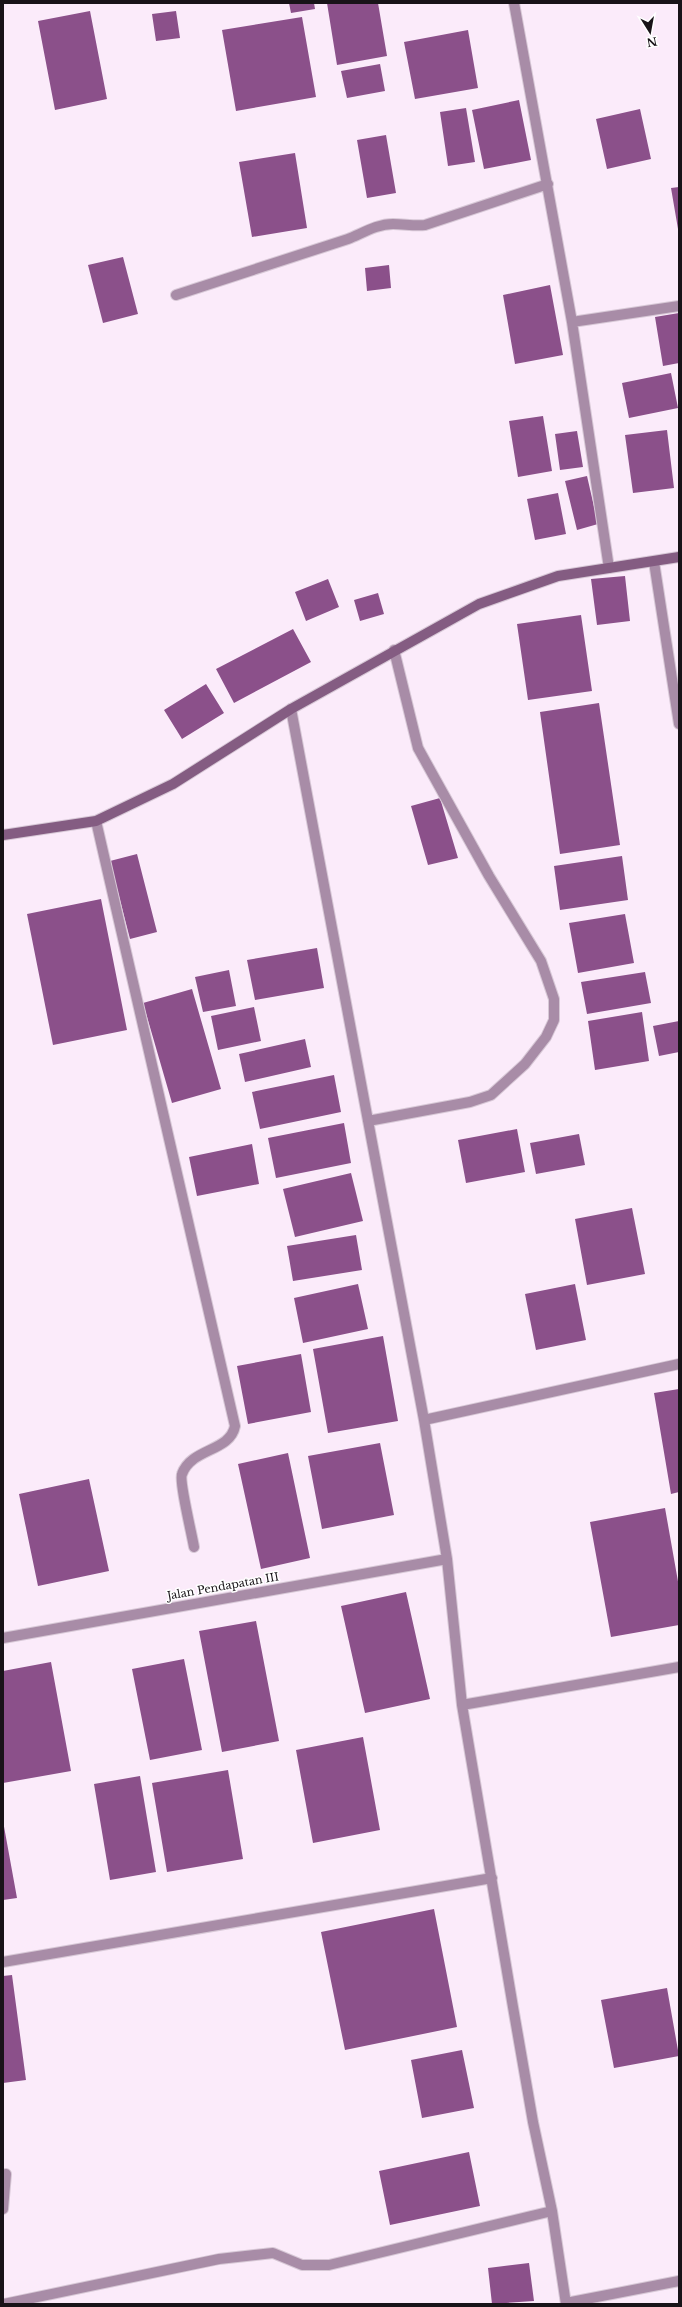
<svg xmlns="http://www.w3.org/2000/svg" width="682" height="2307" font-family="'Libre Baskerville',serif">
  <style>
    .building { fill: #8b508a }
    .lines { fill: none; stroke-linecap: round; stroke-linejoin: round }
    .lane-casing { stroke: #d7c8d6; stroke-width: 12 }
    .street-casing { stroke: #d7c8d6; stroke-width: 12 }
    .secondary-casing { stroke: #d7c8d6; stroke-width: 12 }
    .lane { stroke: #a88ca7; stroke-width: 10 }
    .street { stroke: #a88ca7; stroke-width: 10 }
    .secondary { stroke: #845c82; stroke-width: 10 }
    .labels { text-anchor: middle; dominant-baseline: central; stroke-width: 3; stroke-linejoin: round; paint-order: stroke }
    .street-label { font-size: 11px; fill: #181318; stroke: #fff }
  </style>
  <rect width="100%" height="100%" fill="#fbebfa"/>
  <!-- building -->
  <path class="building" d="M289,3H314L315,9L291,13Z
    M327,3H378L387,56L337,65Z
    M90,11L107,99L55,110L38,21Z
    M176,11L180,38L156,41L152,14Z
    M302,17L316,97L236,111L222,30Z
    M468,30L478,88L415,99L404,42Z
    M380,64L385,91L347,98L341,71Z
    M519,100L531,160L484,169L472,110Z
    M466,108L475,162L448,166L440,112Z
    M640,109L651,159L607,169L596,119Z
    M386,135L396,193L367,198L357,140Z
    M295,153L307,228L252,237L239,162Z
    M679,187V229H678L671,188Z
    M123,257L138,314L103,323L88,265Z
    M389,265L391,288L367,291L365,268Z
    M550,285L563,355L515,364L503,295Z
    M679,313V363L663,366L655,317Z
    M671,373L678,408L629,418L622,383Z
    M543,416L552,471L518,477L509,421Z
    M667,430L674,488L633,493L625,435Z
    M577,431L583,467L560,470L555,434Z
    M587,476L598,524L577,530L565,481Z
    M558,493L566,534L535,540L527,499Z
    M625,576L630,621L597,625L591,579Z
    M328,579L339,607L306,621L295,592Z
    M378,593L384,614L360,621L354,600Z
    M581,615L592,691L528,700L517,624Z
    M293,629L311,662L234,703L216,669Z
    M206,684L224,713L182,739L164,710Z
    M599,703L620,845L560,854L540,712Z
    M440,798L458,858L428,865L411,806Z
    M137,854L157,932L130,939L110,861Z
    M622,856L628,900L560,910L554,866Z
    M101,899L127,1030L53,1045L27,914Z
    M625,914L634,963L578,973L569,923Z
    M317,948L324,988L255,1000L247,960Z
    M229,970L236,1006L203,1012L195,977Z
    M645,972L651,1003L587,1014L581,982Z
    M192,989L221,1089L172,1103L143,1003Z
    M254,1007L261,1041L218,1050L211,1016Z
    M642,1012L649,1061L595,1070L588,1021Z
    M679,1021V1052L659,1056L653,1026Z
    M305,1039L311,1067L245,1082L239,1054Z
    M334,1075L341,1112L260,1129L252,1092Z
    M344,1123L351,1163L276,1178L268,1138Z
    M517,1129L525,1172L466,1183L458,1140Z
    M579,1134L585,1165L536,1174L530,1143Z
    M252,1144L259,1184L197,1196L189,1157Z
    M351,1173L363,1221L295,1237L283,1189Z
    M632,1208L645,1274L587,1285L575,1219Z
    M356,1235L362,1270L293,1281L287,1246Z
    M358,1284L368,1329L303,1343L294,1298Z
    M575,1284L586,1340L536,1350L525,1294Z
    M383,1336L398,1421L328,1433L313,1349Z
    M301,1354L311,1412L248,1424L237,1366Z
    M679,1389V1492L671,1494L654,1393Z
    M380,1443L394,1515L322,1529L308,1456Z
    M288,1453L310,1558L261,1569L238,1464Z
    M89,1479L109,1571L38,1586L19,1494Z
    M665,1508L679,1587V1625L611,1637L590,1522Z
    M406,1592L430,1699L365,1713L341,1606Z
    M256,1621L279,1741L222,1752L199,1631Z
    M184,1659L202,1750L150,1760L132,1669Z
    M51,1662L71,1771L3,1783V1671Z
    M363,1737L380,1830L313,1843L296,1750Z
    M228,1770L243,1859L167,1872L152,1783Z
    M140,1776L156,1872L110,1880L94,1784Z
    M3,1821L17,1898L3,1900Z
    M434,1909L457,2027L345,2050L321,1932Z
    M12,1975L26,2080L3,2083V1976Z
    M667,1988L679,2056L614,2068L601,2000Z
    M462,2050L474,2108L422,2118L411,2060Z
    M469,2152L480,2206L390,2225L379,2171Z
    M529,2263L534,2301L492,2304L488,2268Z"/>
  <g class="lines">
    <!-- lane casing -->
    <g class="lane-casing">
      <path id="lane" d="M3,2209L6,2174"/>
    </g>
    <!-- street casing -->
    <g class="street-casing">
      <path id="street" d="M514,3L572,322L609,568
        M176,295L348,239C363,233 377,224 393,224C404,224 414,226 425,225L548,184
        M572,322L679,306
        M654,562L679,724
        M291,709L424,1420L447,1559L462,1705L513,2007L533,2122L552,2211L566,2304
        M96,821L235,1426C230,1452 191,1448 182,1474C179,1481 192,1535 194,1547
        M368,1121L470,1102L491,1095L525,1064L546,1037L554,1020V999L541,961L489,876L418,748L394,650
        M424,1420L679,1364
        M3,1638L447,1559
        M462,1705L679,1667
        M3,1962L492,1878
        M566,2303L679,2281
        M4,2304L219,2259L273,2253L302,2265H329L552,2211"/>
    </g>
    <!-- secondary casing -->
    <g class="secondary-casing">
      <path id="secondary" d="M3,835L96,821L173,784L291,709L479,604L558,576L679,557"/>
    </g>
    <!-- lane -->
    <use href="#lane" class="lane"/>
    <!-- street -->
    <use href="#street" class="street"/>
    <!-- secondary -->
    <use href="#secondary" class="secondary"/>
  </g>
  <g class="labels">
    <!-- street labels -->
    <g class="street-label">
      <text transform="translate(223 1586) rotate(-10)">Jalan Pendapatan III</text>
    </g>
  </g>
  <!-- border -->
  <rect width="682" height="2307" fill="none" stroke="#181318" stroke-width="8"/>
  <!-- north arrow -->
  <g transform="translate(650 32) rotate(169)" stroke="#ffffff" stroke-width="3" paint-order="stroke">
  <path d="M0-3L7 15L0 10L-7 15Z" fill="#181318"/>
  <text y="-6" font-size="11" font-weight="bold" text-anchor="middle" fill="#181318">N</text>
  </g>
</svg>
